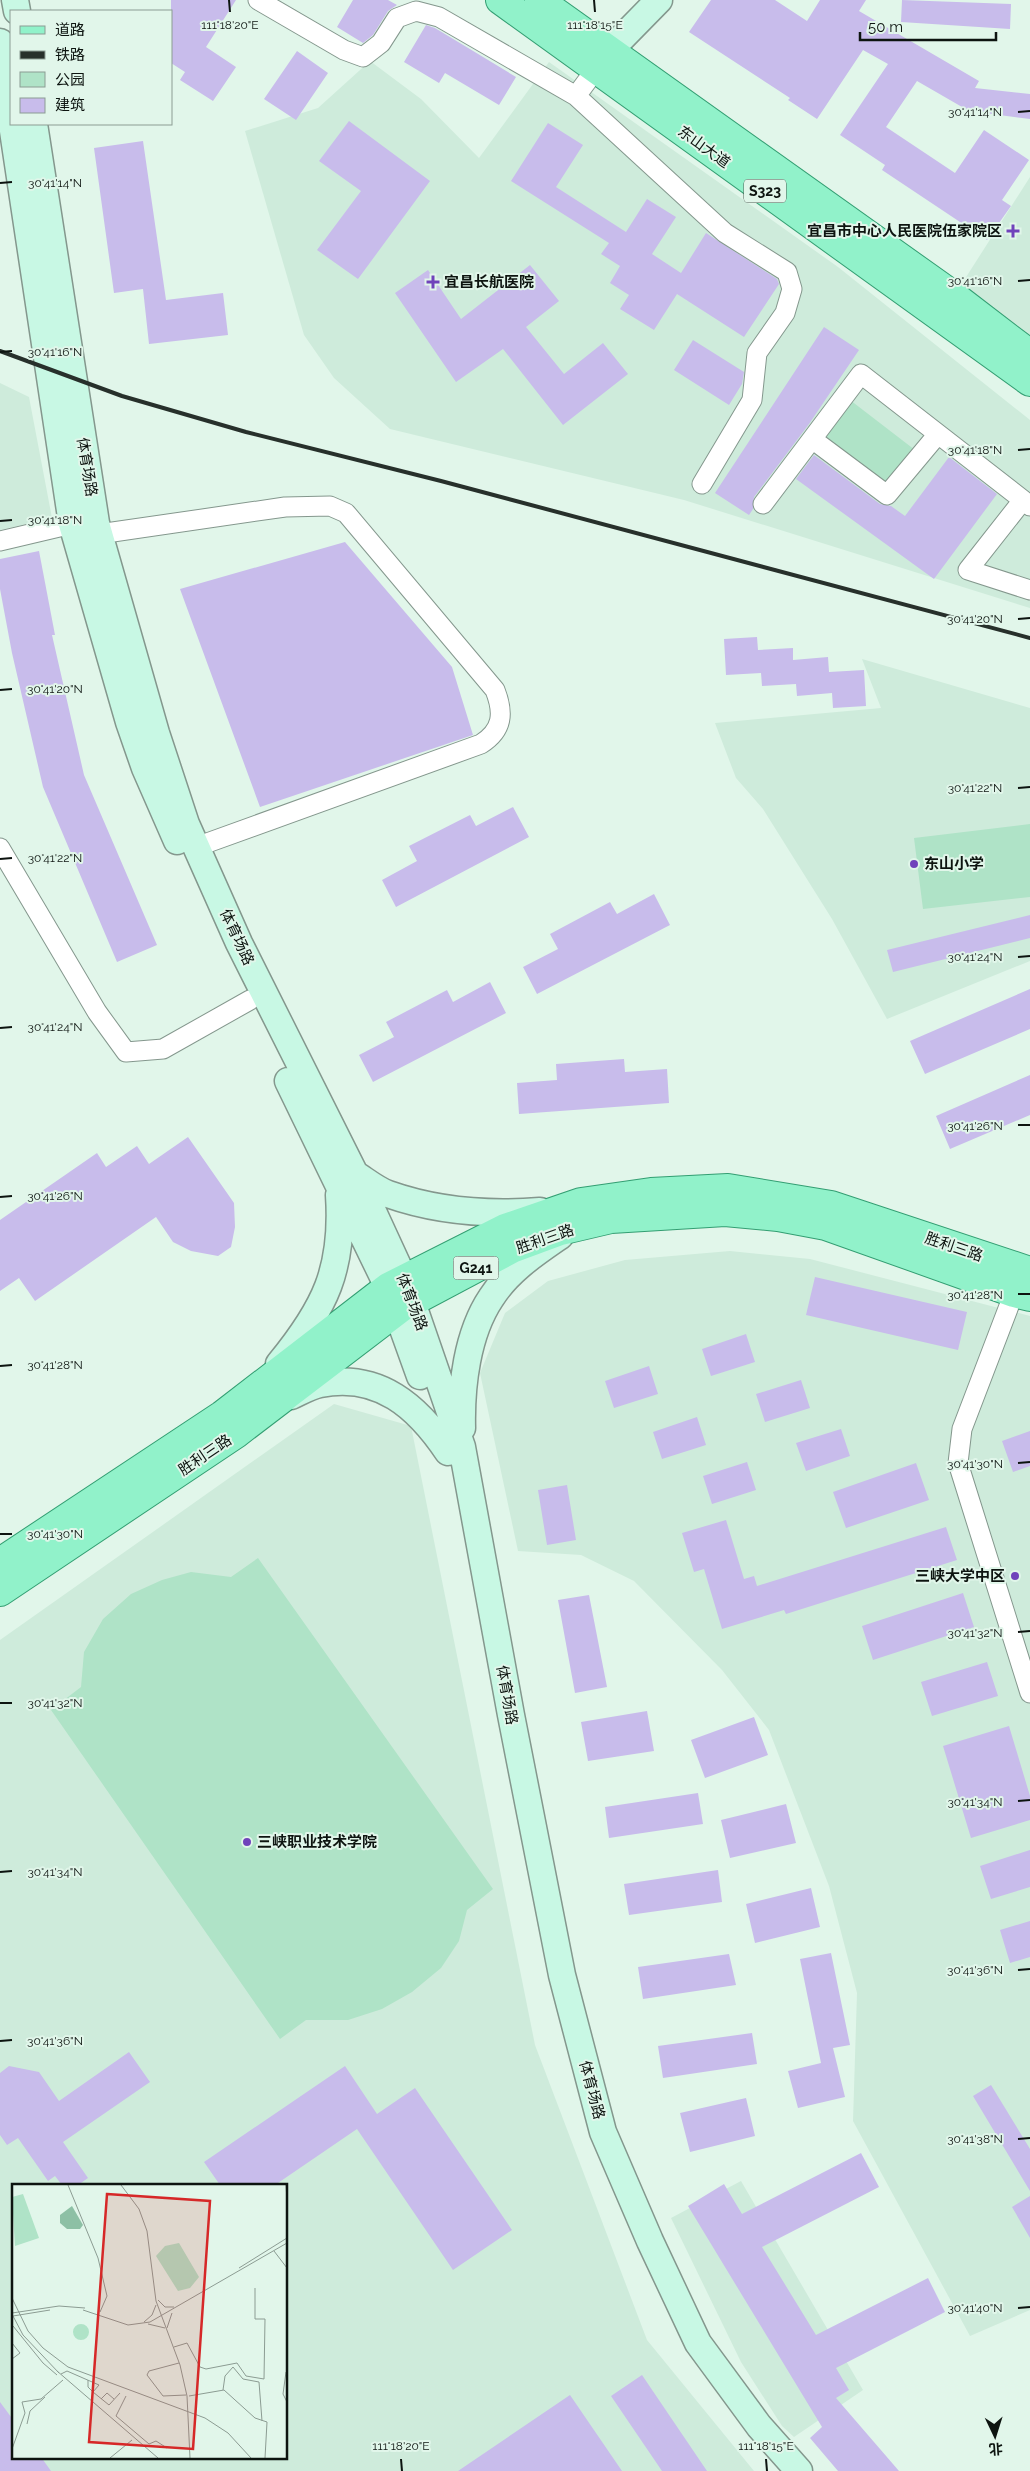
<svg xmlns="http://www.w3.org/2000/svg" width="1030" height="2471" font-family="Raleway,'Noto Sans SC',sans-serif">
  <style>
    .built { fill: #ceebdb; fill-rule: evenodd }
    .green { fill: #afe3c7 }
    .building { fill: #c8bceb }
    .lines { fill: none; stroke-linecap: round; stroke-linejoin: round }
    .street-casing { stroke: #84978d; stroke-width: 21 }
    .secondary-casing { stroke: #84978d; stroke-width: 29 }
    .primary-casing { stroke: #339e72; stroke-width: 30 }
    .street { stroke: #fff; stroke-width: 19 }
    .secondary { stroke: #c8f8e4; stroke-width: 26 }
    .primary { stroke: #91f2ca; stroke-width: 28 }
    .rail { stroke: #27302b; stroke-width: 4 }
    .ticks { fill: none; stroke: #0d1410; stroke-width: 2 }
    .poi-dot { fill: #7043bb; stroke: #e1f6ea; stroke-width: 2 }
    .labels { text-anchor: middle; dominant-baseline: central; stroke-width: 4; stroke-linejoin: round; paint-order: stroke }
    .shield { fill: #e1f6ea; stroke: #4d5851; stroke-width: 1 }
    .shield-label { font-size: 14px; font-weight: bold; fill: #0d1410 }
    .street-label { font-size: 15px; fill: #0d1410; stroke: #e1f6ea }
    .poi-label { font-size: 15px; font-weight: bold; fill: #0d1410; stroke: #e1f6ea; text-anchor: start }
    .inset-road { fill: none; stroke: #8c9c93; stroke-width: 1 }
    .view { fill: #d62828; fill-opacity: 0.15; stroke: #d62828; stroke-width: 2.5 }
    .inset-edge { fill: none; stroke: #0d1410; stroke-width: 2.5 }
    .ticks-label { font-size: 12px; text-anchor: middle; fill: #0d1410; stroke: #e1f6ea; stroke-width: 4; stroke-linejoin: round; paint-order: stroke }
  </style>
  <rect width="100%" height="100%" fill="#e1f6ea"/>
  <!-- built -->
  <path class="built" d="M370,61L421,99L479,158L549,62L838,267L1030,420V608L684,500L390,429L334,378L304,335L245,131L318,108Z
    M1030,177V337L961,285Z
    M0,383L29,397L52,518L0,530Z
    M862,659L1030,708V961L887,1019L832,919L763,809L736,778L715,723L881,708Z
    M730,1251L810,1259L1030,1316V2310L970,2336L853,2121L857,1993L829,1886L769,1730L722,1670L634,1581L581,1555L518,1551L480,1373L505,1313L548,1281L625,1260Z
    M334,1404L411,1426L535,2045L647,2340L754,2471H0V1640ZM14,2185H286V2457H14Z
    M741,2181L863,2390L794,2437L782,2426L741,2362L671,2218Z"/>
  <!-- green -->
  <path class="green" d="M850,400L915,450L885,489L820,439Z
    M1030,824V897L923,909L914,838Z
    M258,1558L493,1889L467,1910L459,1941L441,1968L412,1992L382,2009L348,2020H306L280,2039L51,1710L81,1687L84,1652L103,1619L131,1594L162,1580L191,1572L231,1577Z"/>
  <!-- building -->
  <path class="building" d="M171,0H236L206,47L236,67L213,101L180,80L185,72L171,63Z
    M353,0H388L397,5L388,11L373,35L363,43L337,27Z
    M711,0H775L807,21L820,0H866L859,11L979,81L975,88L1030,94V119L969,111L917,81L886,127L955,173L984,130L1029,160L1002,200L1011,206L987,240L882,170L885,165L840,135L888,64L863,50L817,119L788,100L790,98L689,32Z
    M902,0L1011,4L1010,29L901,22Z
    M426,25L435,28L516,77L499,105L445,73L439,83L404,62Z
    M297,51L328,73L296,120L264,99Z
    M349,121L430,181L358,279L317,250L361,191L319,161Z
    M548,123L583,145L556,187L626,232L647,199L676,217L652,254L681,273L706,233L777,279L779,284L744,337L677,294L654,330L620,309L629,295L610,283L620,266L601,254L609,243L511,181Z
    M143,141L166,300L223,293L228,335L149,344L143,289L114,293L94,148Z
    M530,265L559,301L526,327L564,374L603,343L628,374L563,425L503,349L456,382L395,293L428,270L461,319Z
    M824,327L859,350L809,424L754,497L753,509L749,515L715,493Z
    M693,340L744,372L742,384L729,405L674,370Z
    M814,455L880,504L891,506L905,516L949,457L997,494L934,579L796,479Z
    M345,542L452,667L473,735L260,807L180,589Z
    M39,551L55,635H52L84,775L157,945L117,962L43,787L12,653L0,589V559Z
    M757,637L758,650L793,648V660L828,657L829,672L864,670L866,706L833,708L832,693L797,696L796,684L762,686L761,673L726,675L724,639Z
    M513,807L529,837L396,907L382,880L417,861L409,846L470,815L476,826Z
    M654,894L670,925L537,994L523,967L558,949L550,934L610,902L617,914Z
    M1030,915V938L893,972L887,950Z
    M490,982L506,1013L373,1082L359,1055L394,1037L386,1022L447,990L453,1002Z
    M1030,989V1029L925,1074L910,1041Z
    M624,1059L625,1072L667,1069L669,1103L519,1114L517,1083L557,1080L556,1064Z
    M1030,1075V1115L950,1149L936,1116Z
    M188,1137L234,1203L235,1227L231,1247L218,1256L191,1251L173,1242L156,1217L35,1301L19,1278L0,1291V1220L97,1153L106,1167L137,1146L149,1164Z
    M815,1277L967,1312L958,1350L806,1315Z
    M746,1334L755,1362L711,1376L702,1349Z
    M649,1366L658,1394L614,1408L605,1381Z
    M801,1380L810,1408L765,1422L756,1394Z
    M697,1417L706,1445L662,1459L653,1432Z
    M841,1429L850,1456L806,1471L796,1443Z
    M1030,1431V1466L1013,1472L1002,1441Z
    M747,1462L756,1490L712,1504L703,1476Z
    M916,1463L929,1500L846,1528L833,1492Z
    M567,1485L576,1540L547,1545L538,1490Z
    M726,1520L744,1579L754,1576L757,1586L946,1527L957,1560L786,1614L784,1610L722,1629L704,1569L694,1572L682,1533Z
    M963,1593L974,1627L873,1660L862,1626Z
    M589,1595L607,1687L575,1693L558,1600Z
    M987,1662L998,1696L932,1716L921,1682Z
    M647,1711L654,1751L588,1761L581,1722Z
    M754,1717L768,1755L705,1778L691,1740Z
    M1009,1726L1030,1796V1820L971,1838L943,1746Z
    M698,1793L703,1824L609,1838L605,1807Z
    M786,1804L796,1843L730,1858L721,1820Z
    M1030,1850V1887L991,1899L980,1866Z
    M718,1870L722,1902L629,1915L624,1884Z
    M811,1888L820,1927L755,1943L746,1904Z
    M1030,1921V1957L1010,1963L1000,1930Z
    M831,1953L850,2045L833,2048L845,2097L798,2108L788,2071L821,2063L800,1959Z
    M729,1954L736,1985L643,1999L638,1967Z
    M752,2033L757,2064L663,2078L658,2046Z
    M129,2052L150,2082L63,2142L88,2178L78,2185H62L55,2176L48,2181L18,2138L7,2145L0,2135V2073L9,2066L39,2072L59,2101Z
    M345,2066L377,2114L415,2088L512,2230L453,2270L357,2129L275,2185H220L204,2162Z
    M991,2085L1030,2149V2191L973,2096Z
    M746,2098L755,2136L690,2152L680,2113Z
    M861,2153L879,2187L762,2247L816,2335L928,2278L945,2312L836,2368L849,2390L836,2398L899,2471H838L810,2438L822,2427L688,2206L724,2184L742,2214Z
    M1030,2196V2238L1012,2207Z
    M642,2375L707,2471H662L611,2396Z
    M570,2395L622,2471H458Z
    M0,2402L14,2421V2457H41L51,2471H0Z"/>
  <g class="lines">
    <!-- street casing -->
    <g class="street-casing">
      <path id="street" d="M258,0L344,50L363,57L381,43L397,18L416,11L439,17L576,96L725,233L787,272L792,289L785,313L757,353L752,400L702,484
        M576,96L596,69
        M812,439L887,495L938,434
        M763,504L861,374L1023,500
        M1030,506L1023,500L968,570L1030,590
        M99,534L285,507L330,506L346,513L495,690C504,713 503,730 481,744L196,847
        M0,541L72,524
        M0,848L97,1012L126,1052L163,1049L250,1000
        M1014,1293L962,1429L958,1463L1030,1693"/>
    </g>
    <!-- secondary casing -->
    <g class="secondary-casing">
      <path id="secondary" d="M15,0L17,11
        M0,42L11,117
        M610,50L659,0
        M12,124L72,524L129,722L145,768L177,841
        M34,124L96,523L156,733L186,824L239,943L363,1190L404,1279L462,1447L511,1715L562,1975L603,2132L650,2241L698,2343L759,2426L799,2471
        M288,1081L388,1287L420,1376
        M355,1174C366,1181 377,1190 388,1194C436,1211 490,1215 540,1211
        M279,1364C325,1308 344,1269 339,1195
        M291,1396C300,1392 310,1386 320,1384C379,1372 418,1407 448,1452
        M462,1428C461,1386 467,1334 491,1298C508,1271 534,1254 560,1236"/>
    </g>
    <!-- primary casing -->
    <g class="primary-casing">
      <path id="primary" d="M500,0L1030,382
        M539,0L953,295L1030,354
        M0,1562L222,1415L388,1287L505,1228L581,1202L651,1192L728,1188L831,1205L1030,1271
        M0,1592L236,1434L401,1308L514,1248L560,1231L611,1219L725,1212L778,1217L826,1226L1014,1293L1030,1297"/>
    </g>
    <!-- street -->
    <use href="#street" class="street"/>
    <!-- secondary -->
    <use href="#secondary" class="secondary"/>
    <!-- primary -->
    <use href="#primary" class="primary"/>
    <!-- rail -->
    <path class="rail" d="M0,351L122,396L246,432L441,481L1030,638"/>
  </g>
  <!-- ticks -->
  <path class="ticks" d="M229,0L230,12M594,0L595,12M1018,112L1030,111M0,183L12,182M1018,281L1030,280M0,352L12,351M1018,450L1030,449M0,521L12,520M1018,619L1030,618M0,690L12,689M1018,788L1030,787M0,859L12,858M1018,957L1030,956M0,1028L12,1027M1018,1125H1030M0,1197L12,1196M1018,1294H1030M0,1366L12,1365M1018,1463L1030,1462M0,1534H12M1018,1632L1030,1631M0,1703H12M1018,1801L1030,1800M0,1872L12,1871M1018,1970L1030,1969M0,2041L12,2040M1018,2139L1030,2138M1018,2308L1030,2307M401,2459L402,2471M766,2459L767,2471"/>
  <!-- markers -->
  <g class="poi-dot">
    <path d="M1010.5 223.5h5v5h5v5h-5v5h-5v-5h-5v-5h5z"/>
    <path d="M430.5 274.5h5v5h5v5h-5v5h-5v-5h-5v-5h5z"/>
    <circle cx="914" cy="864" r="5"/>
    <circle cx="1015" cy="1576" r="5"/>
    <circle cx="247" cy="1842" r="5"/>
  </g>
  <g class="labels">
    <!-- shield labels -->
    <g class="shield">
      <rect x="744" y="179.5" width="42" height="23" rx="4"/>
      <rect x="453.5" y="1256.5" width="45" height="23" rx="4"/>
    </g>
    <g class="shield-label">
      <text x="765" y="191">S323</text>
      <text x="476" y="1268">G241</text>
    </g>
    <!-- street labels -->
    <g class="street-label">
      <text transform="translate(704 147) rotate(36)">东山大道</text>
      <text transform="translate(87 467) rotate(81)">体育场路</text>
      <text transform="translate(237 937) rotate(65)">体育场路</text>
      <text transform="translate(545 1239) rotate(-19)">胜利三路</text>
      <text transform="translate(954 1247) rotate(19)">胜利三路</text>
      <text transform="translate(412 1302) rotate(69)">体育场路</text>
      <text transform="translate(205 1455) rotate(-34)">胜利三路</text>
      <text transform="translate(507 1695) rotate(80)">体育场路</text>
      <text transform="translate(592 2090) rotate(75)">体育场路</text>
    </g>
    <!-- poi labels -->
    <g class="poi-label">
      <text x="1002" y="231" text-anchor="end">宜昌市中心人民医院伍家院区</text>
      <text x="444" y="282">宜昌长航医院</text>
      <text x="924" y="864">东山小学</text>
      <text x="1005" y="1576" text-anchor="end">三峡大学中区</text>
      <text x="257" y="1842">三峡职业技术学院</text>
    </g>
  </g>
  <!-- overview -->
  <g transform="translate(12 2184)">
    <rect width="275" height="275" fill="#e1f6ea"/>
    <path d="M11,10L27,54L3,62L0,13ZM167,59L187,93L178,104L166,107L144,72L153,62ZM61 148a8 8 0 1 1 16 0a8 8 0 1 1-16 0Z" fill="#afe3c7"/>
    <path d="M60,22L71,41L68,45H55L48,39V31Z" fill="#8dc0a5"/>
    <path class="inset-road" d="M56,1L86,74L95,112L88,128M109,1L127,25L135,47L144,117L168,181L175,212L178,274M274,1L275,16M262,67L275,84M227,84L275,54M0,114L16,147L31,164L56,183L193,234L216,249L239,274M146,116L153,123H162M38,126L1,132L11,151L47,189M71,126L116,141L138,138L275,59M0,129L47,122L73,124M132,138L140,131L144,121M136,140L153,144M1,142L31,179L45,191M155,144L160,129M0,159L8,169L0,175M162,163L175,159L188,183L194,185L225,179L234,192L252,195L253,135H243V104M167,179L137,187L135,191L151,212L174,211M45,187L146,274M274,188L271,210L275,218M49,190L55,187L87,201L81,208L76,203V196M211,206L213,192L221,183L231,195L247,198L250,237M81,208L97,221L108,209M114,212L104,232L137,260L144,257L155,264M177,212L212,206L243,234L255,238L253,274M89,215L95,209L102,215M15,240L18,227L33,213M0,265L13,229L10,218L29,215L51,196M98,274L120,256"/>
    <path class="view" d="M95,10L198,17L181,265L77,258Z"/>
    <rect width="275" height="275" class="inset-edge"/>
  </g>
  <g class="ticks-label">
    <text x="230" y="29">111°18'20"E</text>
    <text x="595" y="29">111°18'15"E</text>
    <text x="975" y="116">30°41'14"N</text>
    <text x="55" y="187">30°41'14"N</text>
    <text x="975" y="285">30°41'16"N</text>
    <text x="55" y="356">30°41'16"N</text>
    <text x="975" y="454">30°41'18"N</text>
    <text x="55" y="524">30°41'18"N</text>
    <text x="975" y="623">30°41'20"N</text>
    <text x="55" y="693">30°41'20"N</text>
    <text x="975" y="792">30°41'22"N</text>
    <text x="55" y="862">30°41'22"N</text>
    <text x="975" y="961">30°41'24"N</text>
    <text x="55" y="1031">30°41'24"N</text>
    <text x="975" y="1130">30°41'26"N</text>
    <text x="55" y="1200">30°41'26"N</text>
    <text x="975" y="1299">30°41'28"N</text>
    <text x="55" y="1369">30°41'28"N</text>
    <text x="975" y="1468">30°41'30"N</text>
    <text x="55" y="1538">30°41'30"N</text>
    <text x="975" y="1637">30°41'32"N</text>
    <text x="55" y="1707">30°41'32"N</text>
    <text x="975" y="1806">30°41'34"N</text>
    <text x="55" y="1876">30°41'34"N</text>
    <text x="975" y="1974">30°41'36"N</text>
    <text x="55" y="2045">30°41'36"N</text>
    <text x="975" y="2143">30°41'38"N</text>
    <text x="975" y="2312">30°41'40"N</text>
    <text x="401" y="2450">111°18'20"E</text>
    <text x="766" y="2450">111°18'15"E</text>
  </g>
  <!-- legend -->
  <rect x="10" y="10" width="162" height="115" fill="#e1f6ea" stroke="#8c9c93"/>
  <rect x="20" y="26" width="25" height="8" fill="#91f2ca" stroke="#8c9c93"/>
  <text x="55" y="35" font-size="15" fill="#0d1410">道路</text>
  <rect x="20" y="51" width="25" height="8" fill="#27302b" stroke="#8c9c93"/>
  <text x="55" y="60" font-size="15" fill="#0d1410">铁路</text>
  <rect x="20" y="72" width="25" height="15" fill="#afe3c7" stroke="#8c9c93"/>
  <text x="55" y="85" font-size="15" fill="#0d1410">公园</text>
  <rect x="20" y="98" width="25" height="15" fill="#c8bceb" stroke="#8c9c93"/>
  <text x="55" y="110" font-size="15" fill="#0d1410">建筑</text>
  <!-- north arrow -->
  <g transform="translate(995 2436) rotate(176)" stroke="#e1f6ea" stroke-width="4" paint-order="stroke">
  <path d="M0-4L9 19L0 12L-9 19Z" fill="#0d1410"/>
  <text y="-8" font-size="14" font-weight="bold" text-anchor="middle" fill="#0d1410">北</text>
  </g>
  <!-- scale -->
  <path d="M860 32v8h136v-8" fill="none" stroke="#0d1410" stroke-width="2.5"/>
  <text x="868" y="32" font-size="15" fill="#0d1410" stroke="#e1f6ea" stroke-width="4" paint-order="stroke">50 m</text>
</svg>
